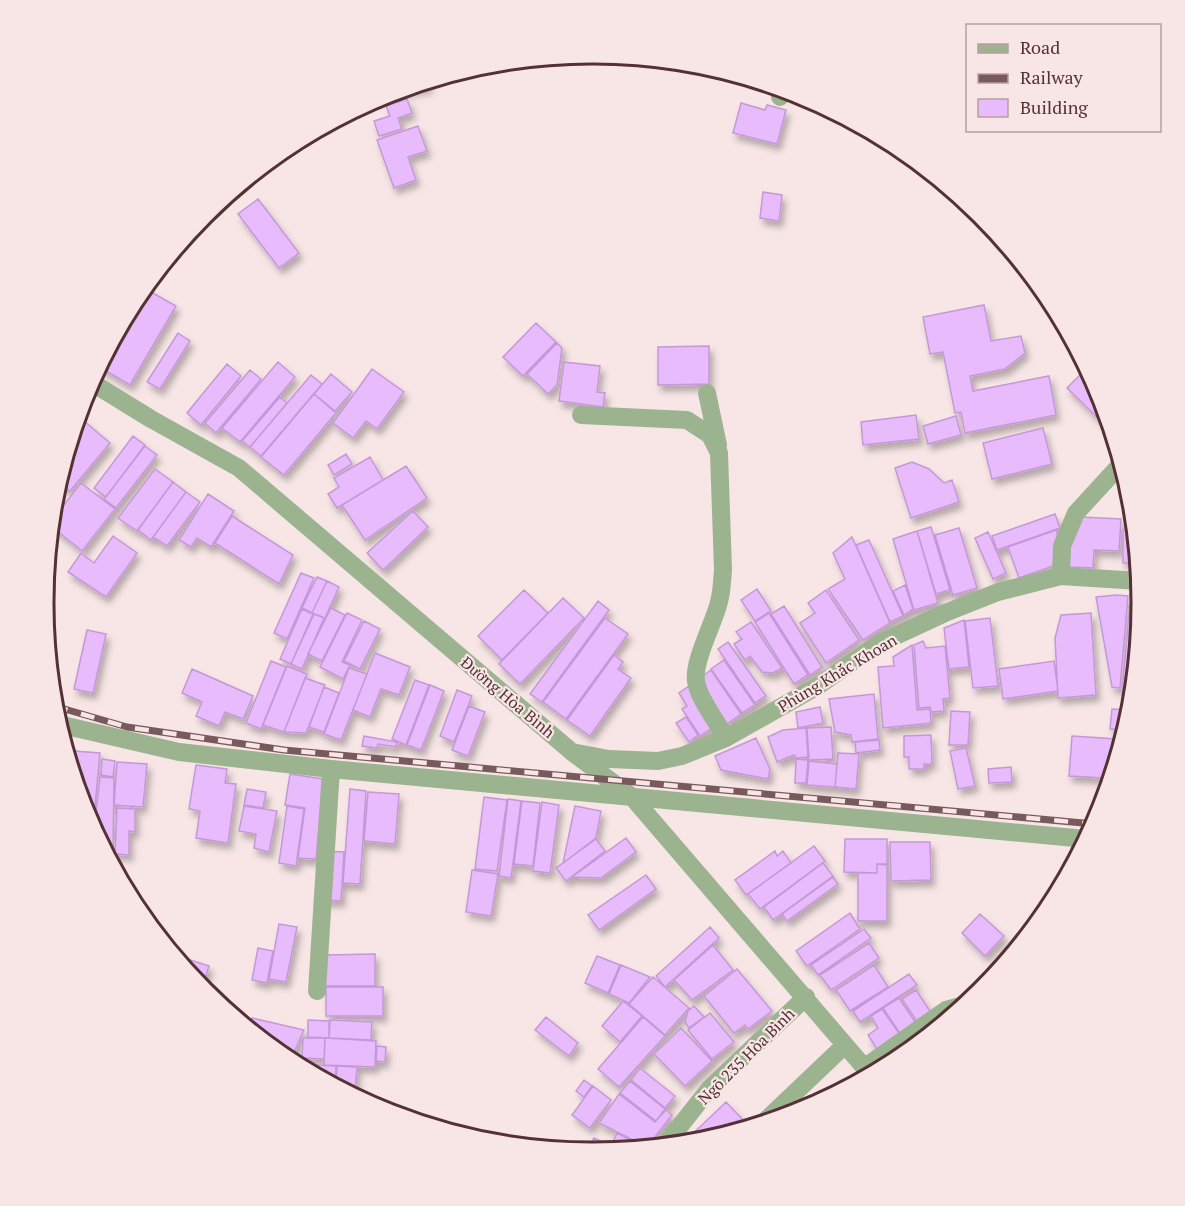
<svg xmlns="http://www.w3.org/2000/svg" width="1185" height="1206" font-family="'PT Serif',serif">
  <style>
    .building { fill: #e8bcfc; stroke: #c498d8; stroke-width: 1.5; filter: url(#shadow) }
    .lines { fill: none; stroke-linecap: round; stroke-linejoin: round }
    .minor { stroke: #9cb390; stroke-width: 18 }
    .rail-casing { stroke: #795a5c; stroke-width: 7 }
    .rail { stroke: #f8e6e6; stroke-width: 4.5; stroke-dasharray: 14; stroke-linecap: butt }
    .labels { text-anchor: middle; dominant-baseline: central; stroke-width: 4.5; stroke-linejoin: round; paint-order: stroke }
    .street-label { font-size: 16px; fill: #543134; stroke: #f8e6e6 }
    .rim { fill: none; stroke: #543134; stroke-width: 3 }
  </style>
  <defs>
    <filter id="shadow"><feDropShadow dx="3.5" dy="6" stdDeviation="3" flood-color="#0004"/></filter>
  </defs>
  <rect width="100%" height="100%" fill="#f8e6e6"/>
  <!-- building -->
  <path class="building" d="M428,82L429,87L387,94Z
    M407,99L412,113L398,118L402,129L379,136L374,121L390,116L386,106Z
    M741,103L765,110L767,105L786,110L777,144L733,133Z
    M418,126L427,151L408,157L416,180L394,188L377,140Z
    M763,192L782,195L779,221L760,218Z
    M258,199L299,253L279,268L238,214Z
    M144,288L176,306L130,385L99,367Z
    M984,305L991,341L1021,336L1025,353L1005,369L970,376L973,391L1049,376L1056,415L965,433L961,412L955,413L943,352L930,354L923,317Z
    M536,323L556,342L523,376L503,357Z
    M178,333L190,341L160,389L147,382Z
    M557,343L562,348L557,385L548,394L527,374Z
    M709,346V384L658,385V347Z
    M278,362L295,377L240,442L222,428Z
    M564,362L600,366L597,392L605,393L603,407L559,401Z
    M227,364L241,376L201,425L187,413Z
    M372,369L404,392L377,429L366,421L353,438L333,423Z
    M250,370L261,379L216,433L205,423Z
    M331,374L352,392L335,411L314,394Z
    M1081,374L1099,392L1111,431L1067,388Z
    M311,375L322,384L261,456L250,447Z
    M314,394L336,413L284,475L261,457Z
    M280,397L287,403L250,447L242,441Z
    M916,415L919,439L863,445L861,422Z
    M956,416L961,435L928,444L923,426Z
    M83,420L110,443L70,491L58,482L74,431Z
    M1043,428L1052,464L992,479L983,443Z
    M133,436L145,445L106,497L94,488Z
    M145,446L157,455L116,508L104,499Z
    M346,454L352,464L334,475L328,465Z
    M370,457L383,480L337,508L328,494L339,487L334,478Z
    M912,462L929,469L944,483L952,480L959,502L911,518L895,468Z
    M406,466L427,498L365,540L342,505Z
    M155,469L173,482L137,531L118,518Z
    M173,482L186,492L151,540L138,530Z
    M81,483L115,509L82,551L51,526L52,520Z
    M186,492L200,502L167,546L153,537Z
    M208,494L234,511L211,547L197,538L191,547L179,540Z
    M413,511L428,527L383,570L367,553Z
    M1055,514L1060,528L997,550L992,536Z
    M232,516L293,555L279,584L215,543Z
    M1081,517L1121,519L1119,551L1094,550L1093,568L1069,567L1071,531Z
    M931,527L950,590L936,594L917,531Z
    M959,528L977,588L953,595L935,535Z
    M1056,530L1058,537L1053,566L1019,578L1008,547Z
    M1123,530H1134L1138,563H1123Z
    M917,531L938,603L914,610L893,539Z
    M988,532L1006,573L993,579L975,538Z
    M113,536L137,553L106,597L68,572L81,553L94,563Z
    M852,537L890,623L863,640L828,589L845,579L833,553Z
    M869,540L903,616L890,622L856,545Z
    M301,573L314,578L287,639L274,633Z
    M317,577L327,581L312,613L302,608Z
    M327,581L339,587L325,618L312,613Z
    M905,585L913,609L904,615L893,591Z
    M757,589L771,611L755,621L741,600Z
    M524,590L548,613L502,660L478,636Z
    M826,590L859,640L826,663L800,623L815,613L808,603Z
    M1116,595L1128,596L1120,688L1112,687L1096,597Z
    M563,598L584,618L520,684L499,664Z
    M598,601L609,610L542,702L530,694Z
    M784,606L822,667L810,675L771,614Z
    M331,608L345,615L322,661L308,654Z
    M302,609L313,614L291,664L280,659Z
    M347,613L362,620L342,662L350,665L343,679L320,667Z
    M769,613L808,675L794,684L755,622Z
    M1091,613L1096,695L1058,698L1055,638L1061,615Z
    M314,614L324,618L302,669L291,664Z
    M1129,614L1140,615L1133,693L1122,692Z
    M605,618L628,634L566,719L543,702Z
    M990,618L998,686L973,688L965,621Z
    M964,620L969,667L949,669L944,628Z
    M364,621L380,629L360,669L344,661Z
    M751,622L782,668L773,673L762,672L750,656L745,660L734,644L742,639L736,632Z
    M87,630L106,634L93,693L74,689Z
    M923,641L926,648L945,646L950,698L943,699L944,711L931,712L930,707L919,708L914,645Z
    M728,642L766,696L755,703L718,649Z
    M912,645L917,710L930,709L931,723L883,728L878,667L894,666L893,657Z
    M375,653L410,667L399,695L381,689L370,717L353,710Z
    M614,655L623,662L618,669L631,678L590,736L567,720Z
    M724,660L755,705L742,713L711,669Z
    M271,661L286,667L261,729L246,723Z
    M1054,661L1058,691L1003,699L999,669Z
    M287,666L307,674L284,732L263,725Z
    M349,668L367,674L341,740L324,734Z
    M192,669L253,696L243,719L225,712L219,726L196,716L202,702L182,693Z
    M711,670L741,714L727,724L696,681Z
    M305,678L325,685L306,733L284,732Z
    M415,680L429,685L406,745L392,739Z
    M430,685L444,691L421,750L407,745Z
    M689,686L716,725L700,736L682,709L687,706L679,693Z
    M324,687L339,693L324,732L309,727Z
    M457,690L472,696L454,742L440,736Z
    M874,694L878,739L852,742L851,735L835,732L829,699Z
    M1124,694L1132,695L1131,709H1123Z
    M469,706L485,712L468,756L452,750Z
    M820,707L823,723L798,728L796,712Z
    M1112,709L1131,710L1125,730L1110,729Z
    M951,711L970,712L968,745H949Z
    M686,717L698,735L689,742L676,723Z
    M831,727L833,759L809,760L807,728Z
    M806,728L808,757L797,758L794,755L777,762L768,737L783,730Z
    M931,735L932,764H924V769H909V757H904V736Z
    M364,736L397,742L396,747L378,744L377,748L362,746Z
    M1072,736L1117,739L1116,759L1112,772H1105L1104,778L1069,776Z
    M756,738L770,769L768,779L721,770L715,756Z
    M879,740L880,750L856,753L855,742Z
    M966,748L975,786L958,789L950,751Z
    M74,751L100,753L93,827L85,813L72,769Z
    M838,753L859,754L856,789L835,787Z
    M102,759L115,761L113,777L101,775Z
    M796,759L808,760L806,783H795Z
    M809,761L837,764L835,787L807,785Z
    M117,762L147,764L143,807L114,805Z
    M196,765L227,769L225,783L236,784L228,843L196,838L200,811L189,809Z
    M1011,767L1012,782L989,783L988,769Z
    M290,774L323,779L316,859L298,858L305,808L285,805Z
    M100,777L114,778L113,853L111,852V860L94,829Z
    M247,789L266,792L263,808L244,805Z
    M350,789L366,791L360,884L343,883Z
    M368,792L399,794L395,844L364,841Z
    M484,797L507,800L497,871L475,869Z
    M508,799L521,801L511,878L499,876Z
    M522,801L540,803L533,866L514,864Z
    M542,802L559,805L550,873L533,871Z
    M244,806L277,811L269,852L254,848L256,834L239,831Z
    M287,806L304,809L296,866L279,863Z
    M575,806L601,811L596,838L563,863Z
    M117,808L135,809V832L129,831V855L115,854Z
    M626,838L636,852L601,878L572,877Z
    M596,839L605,851L566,881L556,868Z
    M845,839H887V864H877V873L844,872Z
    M890,842H930L931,880L891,881Z
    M814,846L825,861L760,909L748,894Z
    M327,851L344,852L341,901L324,900Z
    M775,851L777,856L783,851L791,863L746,895L735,880Z
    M823,863L833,876L773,920L764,907Z
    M877,864L887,865V921H858V873H877Z
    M472,870L498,874L491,916L466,912Z
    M646,875L656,889L599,930L588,915Z
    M833,877L838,884L787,921L782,914Z
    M850,913L860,929L807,966L796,951Z
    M980,914L1004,936L985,956L962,933Z
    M279,924L297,927L286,982L269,979Z
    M710,927L719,938L665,987L656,976Z
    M864,929L871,938L818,975L811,965Z
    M869,943L879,958L831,990L820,975Z
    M713,945L733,970L692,1000L674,980Z
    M258,948L273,951L267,983L252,980Z
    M375,954V986H323L324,955Z
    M175,955L209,966L203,985L197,983Z
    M597,956L620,965L608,993L585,983Z
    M621,965L650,977L629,1003L609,994Z
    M874,965L888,987L850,1011L836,990Z
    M737,969L772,1011L748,1029L745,1025L734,1033L704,996Z
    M909,974L917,985L860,1022L853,1011Z
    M653,977L689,1008L665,1035L629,1004Z
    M326,987H383V1016H326Z
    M916,990L932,1014L918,1023L902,999Z
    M899,998L917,1025L901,1035L883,1008Z
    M623,1001L642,1016L620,1042L602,1026Z
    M694,1006L704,1017L689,1028L685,1022L688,1011Z
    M882,1009L901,1036L878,1051L868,1035L878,1028L871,1016Z
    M710,1013L734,1042L712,1059L688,1030Z
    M546,1017L578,1043L569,1056L535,1030Z
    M643,1017L665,1036L619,1087L598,1069Z
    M252,1018L304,1030L290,1061L249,1028Z
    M308,1020L329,1021V1038L308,1037Z
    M330,1020L372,1022L371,1040L329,1038Z
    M681,1028L712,1061L685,1086L654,1054Z
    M303,1038H325L324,1059L302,1058Z
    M325,1038L376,1041L375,1067L324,1065Z
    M377,1046L386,1047L385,1062L376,1061Z
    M297,1064L336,1066L335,1085Z
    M337,1066L357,1067L355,1093H362V1099L336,1085Z
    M640,1068L675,1096L665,1108L631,1080Z
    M584,1080L592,1086L584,1097L576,1091Z
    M630,1081L665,1109L656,1121L620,1093Z
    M593,1086L611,1100L590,1128L572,1115Z
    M619,1094L655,1122L666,1110L672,1115L647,1147L599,1123Z
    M726,1102L744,1121L733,1131L699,1142L683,1143Z
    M617,1133L638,1144L636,1148L587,1151L594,1138L611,1146Z"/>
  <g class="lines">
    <!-- minor -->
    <path class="minor" d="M780,97V89
      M91,382L151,419L239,468L572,752L632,797L870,1074
      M707,393L718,445
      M581,415L687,420L710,435L719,453L723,570C722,580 722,591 719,602C714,623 693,661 696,681C698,698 718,723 726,738
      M1061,576L1062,546L1076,513L1121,464
      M58,724L179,752L331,769L1086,839
      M577,753L609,759L658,761L682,756L726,738L818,686L878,644L945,613L998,592L1061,576L1139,581
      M317,991L331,769
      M865,1067L946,1010L964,1005
      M764,1122L845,1045
      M665,1145L710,1088L806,997"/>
    <!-- rail casing -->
    <g class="rail-casing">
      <path id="rail" d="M54,706L127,727L284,750L1094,824"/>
    </g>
    <!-- rail -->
    <use href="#rail" class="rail"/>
  </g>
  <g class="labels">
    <!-- street labels -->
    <g class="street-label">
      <text transform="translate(837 673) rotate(-31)">Phùng Khắc Khoan</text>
      <text transform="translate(508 697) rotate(40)">Đường Hòa Bình</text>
      <text transform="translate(746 1056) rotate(-45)">Ngõ 235 Hòa Bình</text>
    </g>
  </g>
  <!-- crop -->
  <path d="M0 0H1185V1206H0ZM592 64H593A538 538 0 0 1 1131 602V604A538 538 0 0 1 593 1142H592A538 538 0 0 1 54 604V602A538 538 0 0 1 592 64Z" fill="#f8e6e6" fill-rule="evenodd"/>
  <path class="rim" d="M592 64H593A538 538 0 0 1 1131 602V604A538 538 0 0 1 593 1142H592A538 538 0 0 1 54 604V602A538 538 0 0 1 592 64Z"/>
  <!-- legend -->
  <rect x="966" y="24" width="195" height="108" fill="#f8e6e6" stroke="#b69e9f" stroke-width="1.5"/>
  <rect x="978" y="44" width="30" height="9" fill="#9cb390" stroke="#b69e9f" stroke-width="1.5"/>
  <text x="1020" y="54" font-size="18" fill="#543134">Road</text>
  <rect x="978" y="74" width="30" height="9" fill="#795a5c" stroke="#b69e9f" stroke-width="1.5"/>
  <text x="1020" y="84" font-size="18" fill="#543134">Railway</text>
  <rect x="978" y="99" width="30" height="18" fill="#e8bcfc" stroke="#b69e9f" stroke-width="1.5"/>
  <text x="1020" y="114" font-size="18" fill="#543134">Building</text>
</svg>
